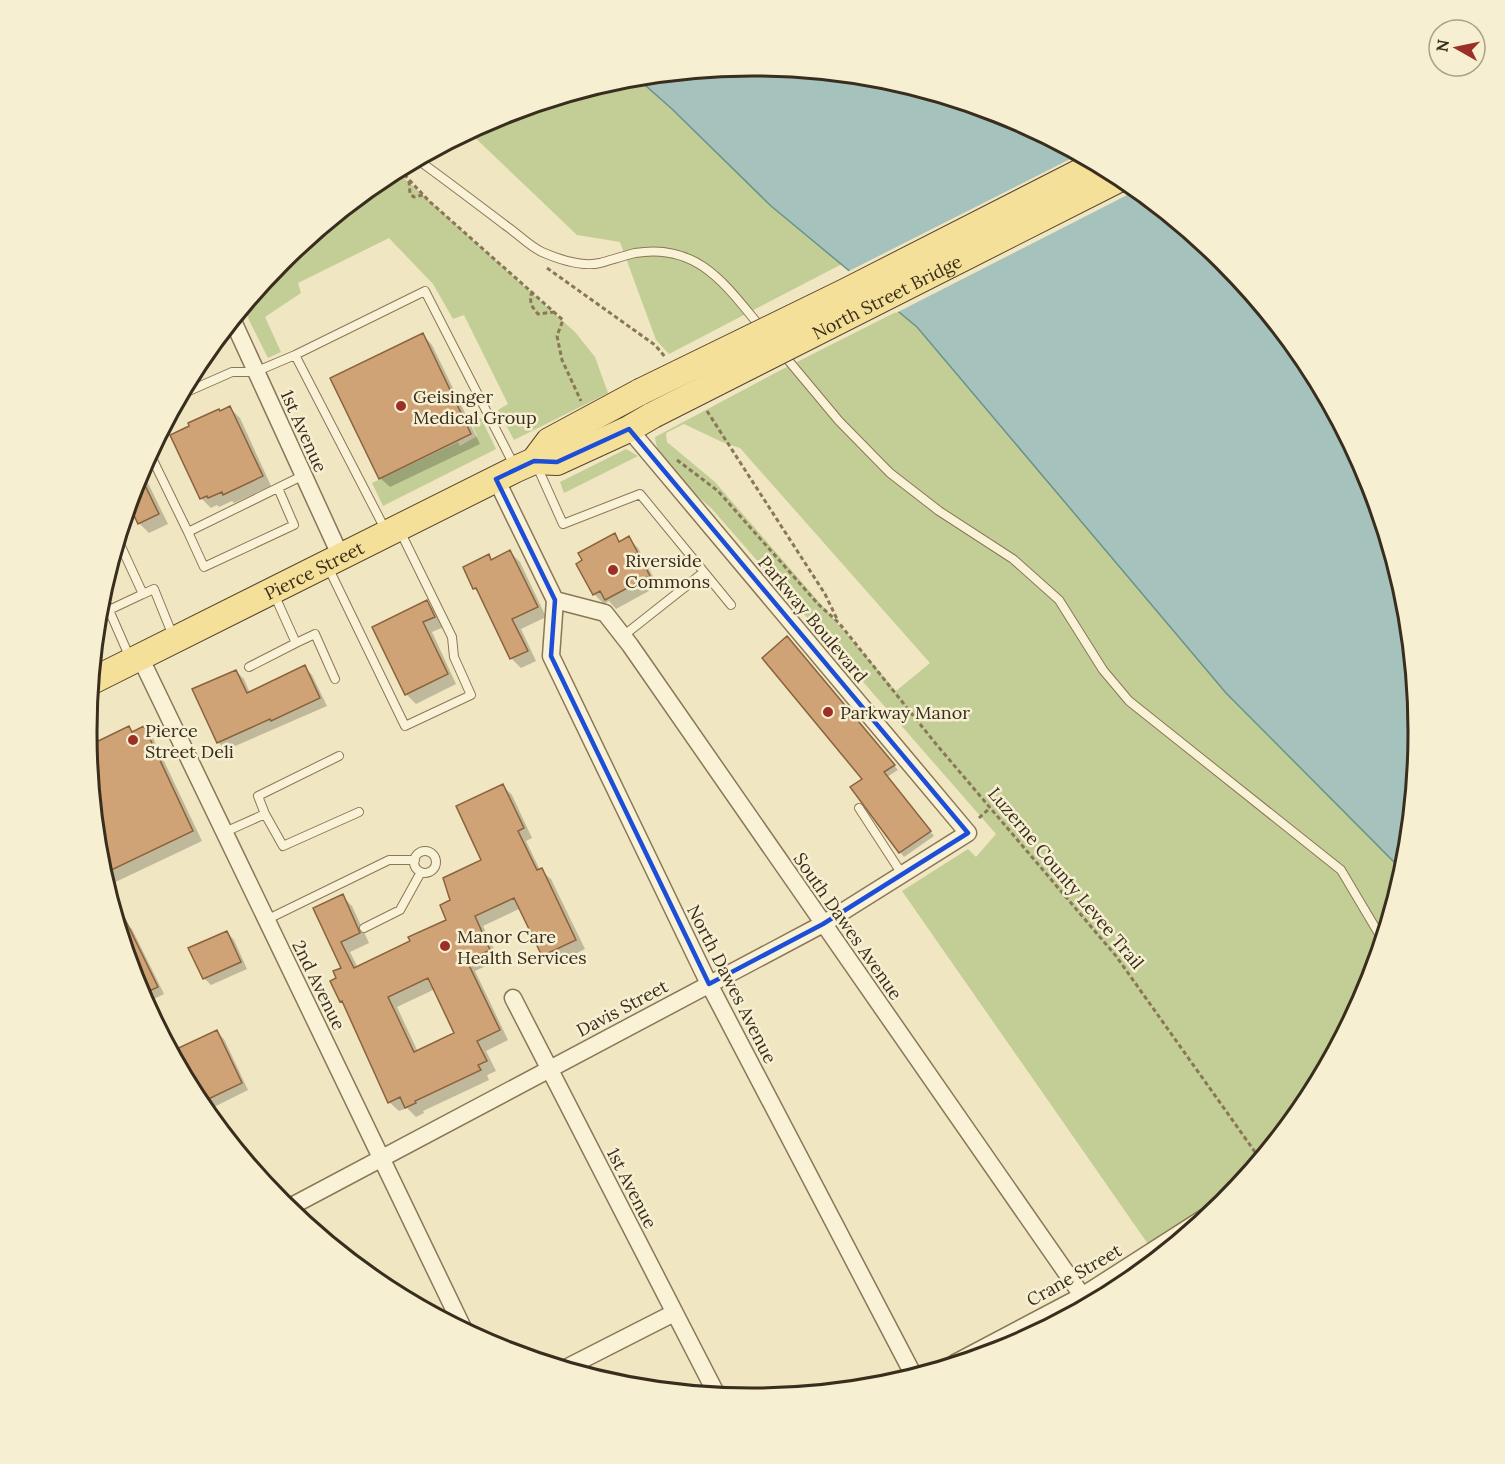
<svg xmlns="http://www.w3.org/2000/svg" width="1505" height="1464" font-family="Lora,serif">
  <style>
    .green { fill: #c2ce95; fill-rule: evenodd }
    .water { fill: #a5c2bc; stroke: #6b918b; stroke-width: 1.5 }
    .pier { fill: #f0e6c2 }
    .shadow { fill: #0003; fill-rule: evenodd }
    .building { fill: #cfa376; stroke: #8a633d; stroke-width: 1.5; fill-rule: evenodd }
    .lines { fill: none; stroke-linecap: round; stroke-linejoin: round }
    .lane-casing { stroke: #8a7758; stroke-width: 10 }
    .street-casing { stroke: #8a7758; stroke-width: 19 }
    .primary-casing { stroke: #58452d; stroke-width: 28 }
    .path { stroke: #8a7758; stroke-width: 3; stroke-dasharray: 4.5 3; stroke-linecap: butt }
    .lane { stroke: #faf2d6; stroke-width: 8 }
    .street { stroke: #faf2d6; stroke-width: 16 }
    .primary { stroke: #f4e098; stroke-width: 26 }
    .primary-bridge-casing { stroke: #58452d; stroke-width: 28; stroke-linecap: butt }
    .primary-bridge { stroke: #f4e098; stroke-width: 26 }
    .marked { fill: none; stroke: #1d4ed8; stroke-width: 4.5; stroke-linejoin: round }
    .poi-dot { fill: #9c3026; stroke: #f7efd2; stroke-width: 2 }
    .labels { text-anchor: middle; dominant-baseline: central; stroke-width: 5; stroke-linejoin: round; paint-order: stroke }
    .street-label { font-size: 18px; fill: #392d1d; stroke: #f7efd2 }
    .poi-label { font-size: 18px; fill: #392d1d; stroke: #f7efd2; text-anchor: start }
    .rim { fill: none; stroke: #392d1d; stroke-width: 3 }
  </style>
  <rect width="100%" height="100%" fill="#f0e6c2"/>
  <!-- green -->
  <path class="green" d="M636,77L672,109L771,206L842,264L669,354L656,340L620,242L577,235L469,132L498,117L623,79Z
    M396,171L575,332L595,357L608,393L514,440L498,410L508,404L464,315L453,319L433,284L389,238L298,283L301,293L265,317L281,352L268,358L249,320L247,313L248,307C267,287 283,285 290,254L383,178Z
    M898,311L917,327L1226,693L1403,871L1368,987L1306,1102L1223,1203L1157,1257L902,891L968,849L976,857L996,834L712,509C693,491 657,465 655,437L781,370ZM684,424L722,442L740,448L930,663L896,691L715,482L667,442L666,433Z
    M481,418L496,449L383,506L372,483L458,442L460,446L477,436L471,423Z
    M626,449L638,456L564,493L560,482Z"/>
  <!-- water -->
  <path class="water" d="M752,66L883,79L1008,117L1123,178L1224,261L1306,362L1368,477L1406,602L1418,732L1406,862L1403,871L1226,693L917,327L771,206L672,109L636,77Z"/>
  <!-- pier -->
  <path class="pier" d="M1078,155L1123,178L1137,190L896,313L847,272Z"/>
  <!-- shadow -->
  <path class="shadow" d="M423,335L432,345L480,444L390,487L380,478Z
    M230,408L240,418L271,486L234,503L232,501L219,507L217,505L211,508L201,498L221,413Z
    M139,473L147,481L168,524L149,533L139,523L129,503Z
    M614,535L621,542L628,538L638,548L658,586L616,609L609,601L604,604L594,594Z
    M510,552L520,562L546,617L521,629L536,661L521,668L512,659L481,595L475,589L465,567L488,556L493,560Z
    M427,602L436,612L444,627L432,632L456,684L416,704L406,694Z
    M791,642L898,770L887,777L934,836L904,857L900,852L864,779Z
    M304,667L312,675L327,706L226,750L218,742L236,671L244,679L250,693Z
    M129,728L134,733L144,728L153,738L202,841L107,886L99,862L88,748Z
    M503,786L512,795L532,838L526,841L540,870L551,879L585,949L553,965L543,955L521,908L483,926L499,960L475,971L508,1040L486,1051L496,1071L487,1075L489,1080L423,1111L424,1113L416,1117L407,1108L399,1111L389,1102L346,1006L341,1001L338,979L343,968L315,909L342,896L352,906L369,943L350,952L358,968L412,942L448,920L452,901L483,861ZM435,989L456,1034L418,1052L397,1007Z
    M125,922L132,929L164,994L146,1003L137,987L118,925Z
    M227,932L234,940L247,969L211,985L204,978Z
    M217,1032L224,1039L248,1090L206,1111L199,1102L172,1053Z"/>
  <!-- building -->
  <path class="building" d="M423,333L471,434L379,479L330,378Z
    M230,406L263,476L223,495L222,492L208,498L207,496L200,499L170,435L189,426L188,423L219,409L220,411Z
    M139,473L159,514L138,524L129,505Z
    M615,533L619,542L629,536L650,576L605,600L600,591L593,595L576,564L582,560L578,553Z
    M510,550L538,607L512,619L528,651L510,659L476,588L473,589L463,567L489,554L491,560Z
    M427,600L435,617L423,622L448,674L405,695L372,627Z
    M787,636L895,765L884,772L931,831L899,853L850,787L862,779L762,658Z
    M305,665L320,698L271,721L270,719L217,743L192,689L236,670L247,693Z
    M129,726L132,732L144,726L193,831L103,874L99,862L88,746Z
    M503,784L524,828L518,831L537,870L542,868L576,940L542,956L514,898L475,916L490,950L467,961L500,1030L477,1041L487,1061L478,1065L481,1070L415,1101L416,1103L405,1108L400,1097L388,1103L342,1001L340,1002L330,981L336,978L333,971L341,968L313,908L343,894L360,933L341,942L354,968L410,941L408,937L446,920L440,905L450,900L443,878L481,860L456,806ZM428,978L454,1033L414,1052L388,997Z
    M122,913L158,987L141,995L137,987L116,916Z
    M227,931L241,962L203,979L188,948Z
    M217,1030L242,1083L200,1103L172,1051Z"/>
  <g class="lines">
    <!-- lane casing -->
    <g class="lane-casing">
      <path id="lane" d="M418,160C447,181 476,203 505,225C517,233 529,246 542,252C558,259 582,267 600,263C611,260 623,256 635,253C699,242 727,287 763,330
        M264,282L267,279
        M783,354L839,421L890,473L939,511L1013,559L1059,600L1103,670L1129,701L1341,870L1382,939
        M295,355L386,531
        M182,394L232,372H255L295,355L425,291L515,467
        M150,454L188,532
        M536,464L563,524L640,494L704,572L623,636
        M278,488L294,525L204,567L188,532L302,476
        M118,540L143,594L109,610L130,658
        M328,567L405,726L471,695L454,657L452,637L399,529
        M704,572L731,605
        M143,594L154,589L173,636
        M102,595L109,610
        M296,643L315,634L335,679
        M94,656L101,672
        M249,667L296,643L274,594
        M859,808L902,874
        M265,814L283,846L359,812
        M225,832L265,814L258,796L339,756
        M414 862a11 11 0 1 1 22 0a11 11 0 1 1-22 0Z
        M266,920L389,860H415
        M364,928L400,910L421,872"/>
    </g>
    <!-- street casing -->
    <g class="street-casing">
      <path id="street" d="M233,321L341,557
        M496,479L555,600
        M555,600L605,613L630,645L1088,1304
        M555,600L551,656L709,984L914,1376
        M140,657L464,1330
        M513,998L717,1395
        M288,1208L823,924L968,833L629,429
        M955,1363L1082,1296L1210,1214
        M566,1368L674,1313"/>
    </g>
    <!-- primary casing -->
    <g class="primary-casing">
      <g id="primary">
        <path d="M534,461L549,441L640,392"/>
        <path id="s1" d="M92,681L516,469L534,461L557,462L629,429L653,415"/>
      </g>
    </g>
    <!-- path -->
    <path class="path" d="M404,167L411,169
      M399,169L429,201L563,320L557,336L562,360L581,401
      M409,181L410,194L414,197L423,195
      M547,268L655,345L666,358
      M532,291C529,302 531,306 538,314L554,312
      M707,411L825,594L838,621
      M677,460L718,491L818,604L839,623L936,744L1116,956L1260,1159
      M979,818L990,808"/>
    <!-- lane -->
    <use href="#lane" class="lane"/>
    <!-- street -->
    <use href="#street" class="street"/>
    <!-- primary -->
    <use href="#primary" class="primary"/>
    <!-- primary-bridge casing -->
    <g class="primary-bridge-casing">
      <g id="primary-bridge">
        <path d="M640,392L847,291L1096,164"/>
        <path id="s2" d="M653,415L1121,178"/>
      </g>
    </g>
    <!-- primary-bridge -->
    <use href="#primary-bridge" class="primary-bridge"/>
  </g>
  <!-- marked area -->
  <path class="marked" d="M629,429L968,833L823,924L709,984L551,656L555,600L496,479L534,461L557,462Z"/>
  <!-- markers -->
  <g class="poi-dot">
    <circle cx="401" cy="406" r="6"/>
    <circle cx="613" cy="570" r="6"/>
    <circle cx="828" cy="712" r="6"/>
    <circle cx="133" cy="740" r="6"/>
    <circle cx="445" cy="946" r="6"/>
  </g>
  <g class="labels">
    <!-- street labels -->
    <g class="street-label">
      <text stroke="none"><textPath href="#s2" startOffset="262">North Street Bridge</textPath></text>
      <text transform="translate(304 431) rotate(66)">1st Avenue</text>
      <text stroke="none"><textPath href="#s1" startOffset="248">Pierce Street</textPath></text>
      <text transform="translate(813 619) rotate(50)">Parkway Boulevard</text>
      <text transform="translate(1066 878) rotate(50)">Luzerne County Levee Trail</text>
      <text transform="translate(848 926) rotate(55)">South Dawes Avenue</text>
      <text transform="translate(732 984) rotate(63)">North Dawes Avenue</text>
      <text transform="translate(319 985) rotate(64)">2nd Avenue</text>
      <text transform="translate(622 1008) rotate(-28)">Davis Street</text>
      <text transform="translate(632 1188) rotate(63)">1st Avenue</text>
      <text transform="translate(1074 1275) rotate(-30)">Crane Street</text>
    </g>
    <!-- poi labels -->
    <g class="poi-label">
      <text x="413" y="396">Geisinger<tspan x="413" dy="21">Medical Group</tspan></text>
      <text x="625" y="560">Riverside<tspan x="625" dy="21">Commons</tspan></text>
      <text x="840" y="712">Parkway Manor</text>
      <text x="145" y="730">Pierce<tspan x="145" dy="21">Street Deli</tspan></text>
      <text x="457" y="936">Manor Care<tspan x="457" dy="21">Health Services</tspan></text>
    </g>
  </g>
  <!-- crop -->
  <path d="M0 0H1505V1464H0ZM752 76H753A655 655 0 0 1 1408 731V733A655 655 0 0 1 753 1388H752A655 655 0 0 1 97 733V731A655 655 0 0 1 752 76Z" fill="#f7efd2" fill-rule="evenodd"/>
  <path class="rim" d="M752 76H753A655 655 0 0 1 1408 731V733A655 655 0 0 1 753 1388H752A655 655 0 0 1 97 733V731A655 655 0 0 1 752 76Z"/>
  <!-- north arrow -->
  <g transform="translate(1457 48) rotate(279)"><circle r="28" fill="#f7efd2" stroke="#aba18a" stroke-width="1.5"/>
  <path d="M0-4.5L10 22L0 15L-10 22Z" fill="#9c3026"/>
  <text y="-9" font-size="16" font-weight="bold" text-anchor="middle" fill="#392d1d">N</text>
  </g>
</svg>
